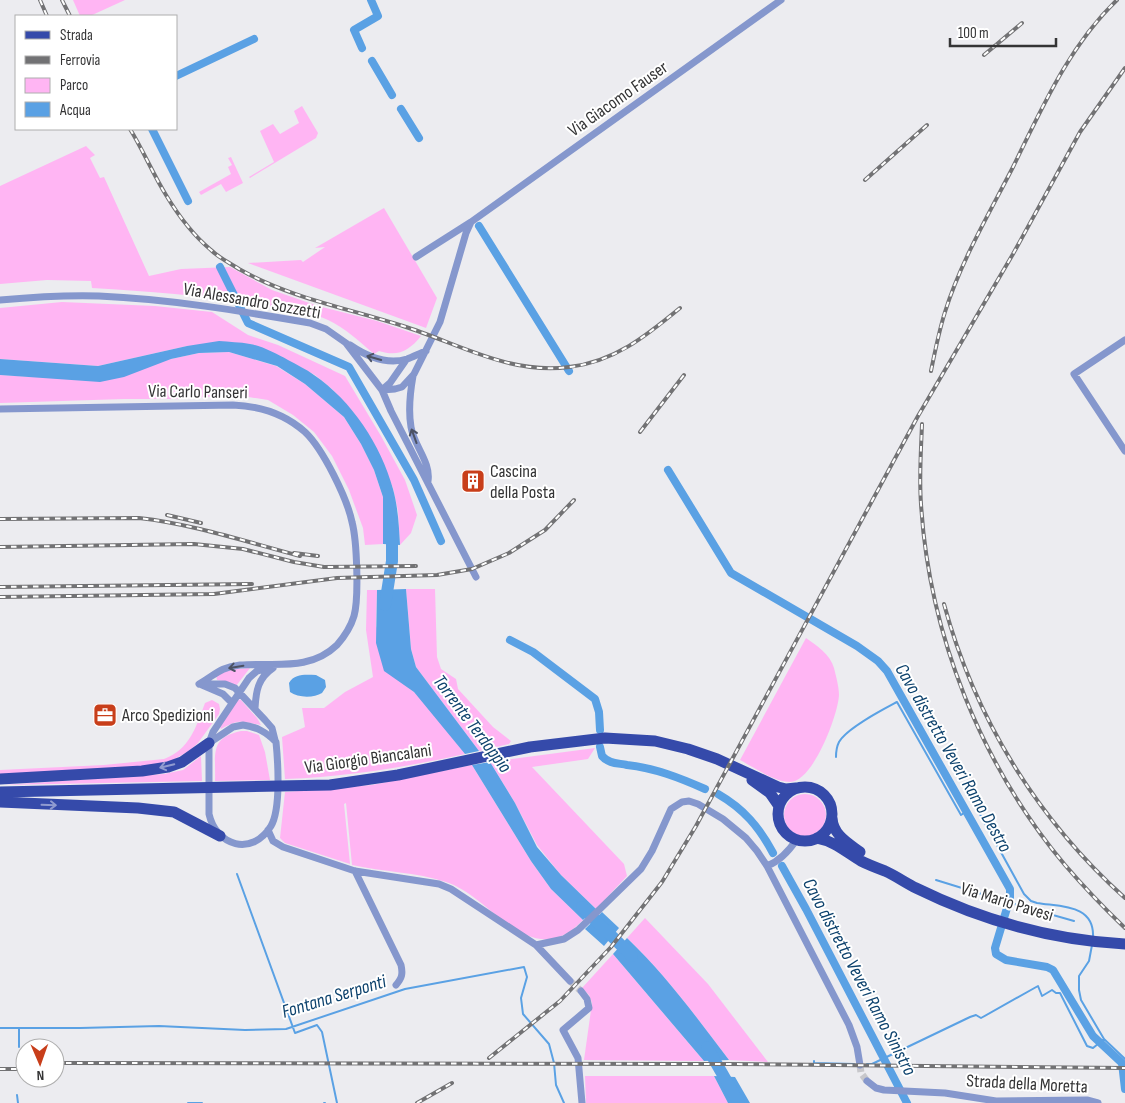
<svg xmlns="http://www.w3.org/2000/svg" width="1125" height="1103" font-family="'Sofia Sans Condensed',sans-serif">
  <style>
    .green { fill: #ffb5f3 }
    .water { fill: #5aa1e4 }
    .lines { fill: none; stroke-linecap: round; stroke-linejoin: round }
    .stream { stroke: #5aa1e4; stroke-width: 2 }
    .canal { stroke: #5aa1e4; stroke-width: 8 }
    .river { stroke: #5aa1e4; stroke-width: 12 }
    .minor-tunnel { stroke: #c7c7cb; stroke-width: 7; stroke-dasharray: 7 3.5; stroke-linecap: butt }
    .minor { stroke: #8597cd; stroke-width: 7 }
    .primary { stroke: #354aaa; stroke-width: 11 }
    .rail-casing { stroke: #727274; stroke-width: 4 }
    .rail { stroke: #fff; stroke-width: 2; stroke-dasharray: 5.5; stroke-linecap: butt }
    .oneway { stroke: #4c5263 }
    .oneway2 { stroke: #909bd0 }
    .labels { text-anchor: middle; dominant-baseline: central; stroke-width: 4; stroke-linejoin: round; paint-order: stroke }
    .street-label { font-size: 18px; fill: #343435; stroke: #fff }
    .poi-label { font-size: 18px; fill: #343435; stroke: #fff; text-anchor: start }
    .water-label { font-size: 19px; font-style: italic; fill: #0d426d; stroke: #fff }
  </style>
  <rect width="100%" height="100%" fill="#ececf0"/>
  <!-- green -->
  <path class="green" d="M73,0H125L90,16H80Z
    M302,106L318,133L316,138L250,178L249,177L274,162L260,131L273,124L280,134L299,123L294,111Z
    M86,146L95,155L90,158L100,178L104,177L149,276L181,269L230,267L272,290L318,306L377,321L421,336C409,351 398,357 379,351L374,354C360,342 345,328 328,320C311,312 291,311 272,307C213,296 153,292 92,288L91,281L47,280L0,284V186Z
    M231,157L243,183L226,192L221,184L201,195L199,192L231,174L228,167L232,165L228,158Z
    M384,208L437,298L426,328L248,263L301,260L303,262L325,247L315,248Z
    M62,302L155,306L212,312L248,335L278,345L345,376L381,436L405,480L417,515L411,533L400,545L398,511L393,488L371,438L353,412L332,389L315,375L281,357L251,344L187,346L98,366L0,359V308Z
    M229,352L276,366L305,384L344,417L361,444L374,470L383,497V544L365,545L363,528L349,490L332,456L314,432L293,415L268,400L236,395L175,399H124L0,403V375L34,377L171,359L199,353Z
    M406,589H435L437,657L441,669L456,679L458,689L493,727L511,741L509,744L479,751L416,667L411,649Z
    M367,590H377L376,626L401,682L414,692L427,706L465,754C406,767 346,777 285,779L282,737L305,727L302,708H324L345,692L373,677L366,630Z
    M806,638C817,646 830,654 834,668C836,676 839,687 839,695C838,715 813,782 790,782C775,782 753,767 740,760Z
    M250,668L236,686L228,682L217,680L216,675C226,669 239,669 250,668Z
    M237,699L241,700L257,718L261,725C241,722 241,718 221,729L220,727Z
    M212,700L219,704L220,709L219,714L198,743L189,751L171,761L147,766L0,776V770L104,765L164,759C190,749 196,727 205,703Z
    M241,731H247L259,735L265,752L270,780L215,781C216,754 209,738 241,731Z
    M595,748L588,759L532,767L624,864L627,876L596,909L560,874L537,845L515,803L490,762Z
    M201,756L202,781L4,785L164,774L183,770Z
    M472,765L531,861L551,889L583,920C531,975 493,897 446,882C416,872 383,872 352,865L346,803L344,804L350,864L285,843L280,838L285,792L372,785Z
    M784 815a21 21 0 1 1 42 0a21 21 0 1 1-42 0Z
    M645,918L708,984L768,1062L729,1060C697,1018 666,975 627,938Z
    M613,954L704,1061L584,1060L592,1003L589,995L582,988Z
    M585,1076H714L728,1103H586Z"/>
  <!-- water -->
  <path class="water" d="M219,341C229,342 240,342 250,344C262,346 277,354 288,360C297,365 306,369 314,375C352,401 381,445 393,489C398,507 399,526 400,545L383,544V497L374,470L361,444L344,417L305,384L277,366L229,352L199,353L171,359L124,377L100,382L0,375V359L98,366L187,346Z
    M406,589L411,649L416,667L479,751L465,754L414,692L384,671L376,643L377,590Z
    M316,675L325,680L326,687L322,693C314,698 298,698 290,692L289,683C295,673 306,675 316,675Z
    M490,762L515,803L537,847L561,875L596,909L583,920L551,889L531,861L472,765Z
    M602,912L619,928L604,946L585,929Z
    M627,938C666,975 697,1018 729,1060L704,1061L613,954Z
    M714,1076L735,1077L750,1103H728Z"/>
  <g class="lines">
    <!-- stream -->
    <path class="stream" d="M836,757C836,752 837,746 839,742C847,728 882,710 897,702L961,815L964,813
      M976,807L1024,894L1031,901L1037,903C1061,907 1095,904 1093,938
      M237,874L295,1033L317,1025L322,1032L337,1103
      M936,880L991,897
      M1014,904L1074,921
      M1092,945L1089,961L1079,976V990L1081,1000L1104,1039L1125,1059
      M0,1028H80L159,1026L245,1030L286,1029L405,989L524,967L527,977L521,998L523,1014L549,1044L554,1063L556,1085L564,1103
      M19,1047V1028
      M814,1061V1063L854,1064
      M867,1064H872L970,1017L976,1015L981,1018L1038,986L1042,996L1052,990L1056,993H1060L1087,1046L1093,1048L1104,1039
      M17,1095L18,1103
      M188,1103H202
      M324,1103H325"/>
    <!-- canal -->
    <path class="canal" d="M362,48L354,30L378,16L371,0
      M372,61L392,95
      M176,76L254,39
      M401,109L419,138
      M152,129L188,201
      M479,226L569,371
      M220,267L248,323L349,367L414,480L441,541
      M668,470L731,573L857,646L878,661L887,671L1010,889V898L995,948L996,954L1006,960L1047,967L1053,970L1093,1036L1122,1063L1125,1089
      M510,640L533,652L595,699L599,712L600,730
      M600,747L602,756C609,764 618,763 627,765C655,768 680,778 705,789
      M718,794C744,809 759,827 773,853
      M782,866L806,909L907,1103"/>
    <!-- river -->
    <path class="river" d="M385,605L392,561V528
      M582,907L632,956
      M707,1047L739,1103"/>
    <!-- minor-tunnel -->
    <path class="minor-tunnel" d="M570,981L581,991
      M860,1065L861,1073L867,1081"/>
    <!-- minor -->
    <path class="minor" d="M416,257L471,222
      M0,300C33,297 66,295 99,296C170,299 240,311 310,323L326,329L346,343L382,390L391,411L476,577
      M1125,340L1074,374L1125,451
      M350,345C366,356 387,365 407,359C413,357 420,353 426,351
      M413,376C410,393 408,410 411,427C414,446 431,462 428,481
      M382,390L395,389L402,387L414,374L440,322L466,233L471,222L781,0
      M382,390L390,383L406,360
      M0,409L233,405C259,406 285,414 305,432C323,449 347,498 352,522C357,541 359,598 354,616C351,626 344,637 337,645C309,672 274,662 240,665C220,667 215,675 199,684
      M200,684H225L235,688L265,720L272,728L275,740
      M202,685L223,694L231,702
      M255,708C256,691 258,678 273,668
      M243,725C257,727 266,732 276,742C278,762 281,809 271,826C252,857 216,846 209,814V743L233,727Z
      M209,743L213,732L249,678L257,671L268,668
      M268,830L273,841L283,847L355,871L439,884L451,889L536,945L564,939L578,930L601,908L641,869L652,851L671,809L682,802L689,801L698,804L723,819L746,838L757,851L767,866L849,1025L857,1047L860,1065
      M767,866C780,861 789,851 797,839
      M355,871L401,965C403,974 402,978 396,985
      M536,945L570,981
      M581,991L587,999L589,1008L563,1030L578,1058L582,1103
      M867,1081L876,1088L884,1090L945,1093L996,1101L1087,1100L1098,1103"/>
    <!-- primary -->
    <path class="primary" d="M0,779L142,771L168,767L182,762L209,743
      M752,780L770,793L779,806
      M778 814a27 27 0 1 1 54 0a27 27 0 1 1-54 0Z
      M0,792L330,785L398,775L530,747L605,738L655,741L688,749L717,759L778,787L786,789L796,788
      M0,802L138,808L174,812L220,836
      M832,818C833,835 848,843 860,852
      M817,838C834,841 846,852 861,861C869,865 877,868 885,871C896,876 906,883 916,888C981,920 1053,940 1125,944"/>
    <!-- rail casing -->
    <g class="rail-casing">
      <path id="rail" d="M40,0L47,16
        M62,0L70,16
        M984,55L1022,23
        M130,129C143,150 153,174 166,195C178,215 193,235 211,250C219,258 230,263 239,269C290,298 347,308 403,326C457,343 510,375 569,367C614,362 646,336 680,308
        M865,180L927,125
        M931,371C935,351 939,331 945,312C961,261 989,214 1013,167C1042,108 1069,46 1117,0
        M922,424C921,451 919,477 921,504C929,634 981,765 1065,865C1084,887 1104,908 1125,928
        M640,432L684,375
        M167,515L201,523
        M0,519L139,518C193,524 247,542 300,556
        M0,547L194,544L243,549L294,562L324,567L416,566
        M294,553L318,556
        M0,587L252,584
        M0,597L214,594L337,578L437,575L472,569L509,553L545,530L574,500
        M944,604C975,718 1037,819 1125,898
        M489,1058L560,1001L611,947L662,882L696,826L918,416L1013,254L1080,132L1125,68
        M55,1063L727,1064L1125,1068
        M0,1069H25
        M417,1103L452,1083"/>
    </g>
    <!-- rail -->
    <use href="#rail" class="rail"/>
  </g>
  <!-- one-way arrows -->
  <defs><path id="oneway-shaft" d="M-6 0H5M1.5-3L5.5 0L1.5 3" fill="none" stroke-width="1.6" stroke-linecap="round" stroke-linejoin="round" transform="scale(1.25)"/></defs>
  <g class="oneway">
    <use href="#oneway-shaft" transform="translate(374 358) rotate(-164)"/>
    <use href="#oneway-shaft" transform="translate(414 436) rotate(-110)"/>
    <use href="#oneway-shaft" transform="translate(236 667) rotate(171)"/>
  </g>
  <g class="oneway2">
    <use href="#oneway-shaft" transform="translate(167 766) rotate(166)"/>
    <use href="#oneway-shaft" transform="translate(49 805) rotate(2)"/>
  </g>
  <!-- icons -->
  <defs>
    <g id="building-square" transform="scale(1.25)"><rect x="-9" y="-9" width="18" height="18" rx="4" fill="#c83e1a" stroke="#fff"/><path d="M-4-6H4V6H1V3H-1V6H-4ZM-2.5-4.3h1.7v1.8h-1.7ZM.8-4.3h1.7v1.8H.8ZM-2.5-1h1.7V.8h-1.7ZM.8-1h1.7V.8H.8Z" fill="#fff"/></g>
    <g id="office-square" transform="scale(1.25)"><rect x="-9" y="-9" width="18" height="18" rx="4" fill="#c83e1a" stroke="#fff"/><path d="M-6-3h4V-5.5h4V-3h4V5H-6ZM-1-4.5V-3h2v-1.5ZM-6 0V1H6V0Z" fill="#fff"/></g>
  </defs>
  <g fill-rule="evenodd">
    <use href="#building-square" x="473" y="481"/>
    <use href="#office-square" x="105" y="715"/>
  </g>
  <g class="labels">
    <!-- street labels -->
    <g class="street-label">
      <text transform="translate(618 99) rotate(-35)">Via Giacomo Fauser</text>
      <text transform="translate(252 301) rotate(10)">Via Alessandro Sozzetti</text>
      <text transform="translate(198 392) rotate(1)">Via Carlo Panseri</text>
      <text transform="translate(368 759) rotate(-8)">Via Giorgio Biancalani</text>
      <text transform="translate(1007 902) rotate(17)">Via Mario Pavesi</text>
      <text transform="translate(1027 1084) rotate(3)">Strada della Moretta</text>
    </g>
    <!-- poi labels -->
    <g class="poi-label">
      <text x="490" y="471">Cascina<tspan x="490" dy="21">della Posta</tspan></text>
      <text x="122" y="715">Arco Spedizioni</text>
    </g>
    <!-- water labels -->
    <g class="water-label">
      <text transform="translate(472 724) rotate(53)">Torrente Terdoppio</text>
      <text transform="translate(953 758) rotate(60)">Cavo distretto Veveri Ramo Destro</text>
      <text transform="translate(859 977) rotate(62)">Cavo distretto Veveri Ramo Sinistro</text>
      <text transform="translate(334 997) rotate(-17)">Fontana Serponti</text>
    </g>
  </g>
  <!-- legend -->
  <rect x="15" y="15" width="162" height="115" fill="#ffffff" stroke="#aeaeae"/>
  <rect x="25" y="31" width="25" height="8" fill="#354aaa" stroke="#aeaeae"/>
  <text x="60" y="40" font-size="15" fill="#343435">Strada</text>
  <rect x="25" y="56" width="25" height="8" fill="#727274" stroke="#aeaeae"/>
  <text x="60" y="65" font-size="15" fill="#343435">Ferrovia</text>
  <rect x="25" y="78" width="25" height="15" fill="#ffb5f3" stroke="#aeaeae"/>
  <text x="60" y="90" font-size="15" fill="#343435">Parco</text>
  <rect x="25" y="102" width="25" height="15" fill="#5aa1e4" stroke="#aeaeae"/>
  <text x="60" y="115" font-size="15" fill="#343435">Acqua</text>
  <!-- north arrow -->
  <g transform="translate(40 1063) rotate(178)"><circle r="24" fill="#ffffff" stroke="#aeaeae"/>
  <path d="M0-4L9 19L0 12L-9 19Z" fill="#c83e1a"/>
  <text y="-8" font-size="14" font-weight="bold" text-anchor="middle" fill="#343435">N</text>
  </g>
  <!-- scale -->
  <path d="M950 38v8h106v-8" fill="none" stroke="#343435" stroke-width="2.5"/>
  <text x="958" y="38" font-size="15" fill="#343435" stroke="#ffffff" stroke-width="4" paint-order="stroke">100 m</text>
</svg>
